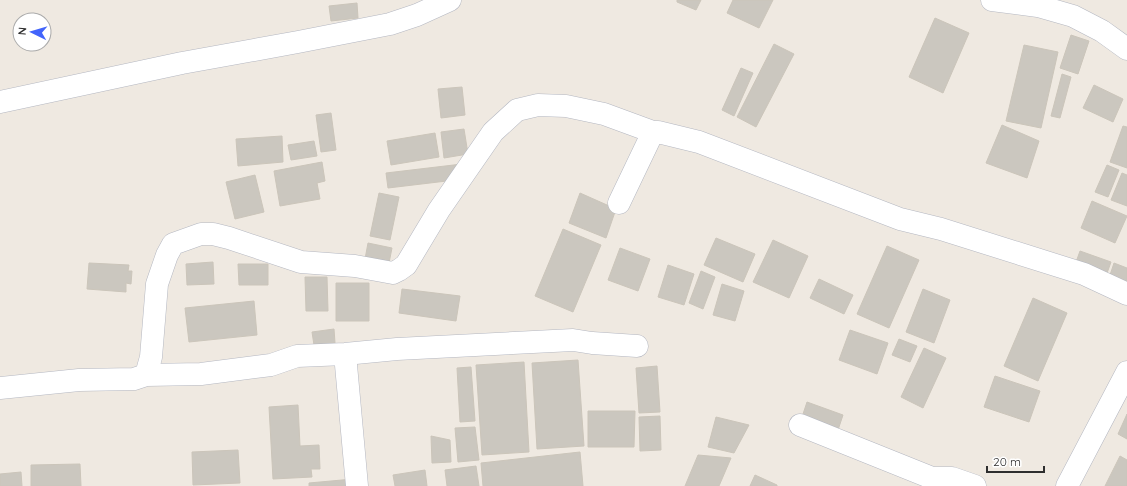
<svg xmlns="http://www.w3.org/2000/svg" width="1127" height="486" font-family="Quicksand,sans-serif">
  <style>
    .building { fill: #cbc7bf; stroke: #cbc5ba }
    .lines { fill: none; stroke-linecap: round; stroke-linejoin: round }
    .minor-casing { stroke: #b4b7c1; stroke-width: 23 }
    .minor { stroke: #fff; stroke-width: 22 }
  </style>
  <rect width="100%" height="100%" fill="#efe9e1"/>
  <!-- building -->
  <path class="building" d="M677,0H701L696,10L677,2Z
    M733,0H773L759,28L727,13Z
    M357,3L358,18L331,21L329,6Z
    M935,18L969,33L943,93L909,77Z
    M1071,35L1089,41L1078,74L1060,68Z
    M774,44L794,54L756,127L737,117Z
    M1024,45L1058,52L1041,128L1006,121Z
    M741,68L753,73L734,116L722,110Z
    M1062,74L1071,77L1060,118L1051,116Z
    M1094,85L1123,99L1113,122L1083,108Z
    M462,87L465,115L441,118L438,89Z
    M331,113L336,150L321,152L316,115Z
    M1002,125L1039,141L1027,178L986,163Z
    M1123,126L1127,127V168L1110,162Z
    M464,129L468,154L444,158L441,132Z
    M435,133L439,157L391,165L387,141Z
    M282,136L283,162L238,166L236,139Z
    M314,141L317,156L291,160L288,145Z
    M322,162L325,181L317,183L320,199L280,206L274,171Z
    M462,164L455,180L388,188L386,173Z
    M1107,165L1119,170L1108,197L1095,192Z
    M1122,173L1127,175V206L1111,200Z
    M255,175L264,212L235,219L226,182Z
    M379,193L399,197L390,240L370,236Z
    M580,193L616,209L606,238L569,223Z
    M1092,201L1127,216L1115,243L1081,228Z
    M563,229L601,245L573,312L535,296Z
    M716,238L755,254L743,282L704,265Z
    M773,240L808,256L789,298L753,282Z
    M368,243L392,248L389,263L365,259Z
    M887,246L919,260L889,328L857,314Z
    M620,248L650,259L638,291L608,280Z
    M1080,251L1111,262L1106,276L1075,265Z
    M213,262L214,284L187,285L186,264Z
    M89,263L129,265L128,271H132L131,284L126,283V292L87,289Z
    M1114,263L1127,268V284L1109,278Z
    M238,264H268V285H239Z
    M668,265L694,274L684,305L658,297Z
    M701,271L715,277L703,309L689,303Z
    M305,277H327L328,311H306Z
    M819,279L853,295L844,314L810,298Z
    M336,283H369V321H336Z
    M722,284L744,291L735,321L713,315Z
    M402,289L460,296L456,321L399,313Z
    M923,289L950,300L934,343L906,332Z
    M1033,298L1067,313L1038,381L1004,366Z
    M254,301L257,335L189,342L185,308Z
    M334,329L335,343L314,345L312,332Z
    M850,330L888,343L877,374L839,360Z
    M899,339L917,346L910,362L892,355Z
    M924,348L946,358L923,408L901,397Z
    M578,360L584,446L537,449L532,363Z
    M524,362L529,452L482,455L476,365Z
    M657,366L660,412L639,413L636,368Z
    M471,367L475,421L460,422L457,368Z
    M995,376L1040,391L1029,422L984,407Z
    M807,402L843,415L838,430L802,417Z
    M298,405L300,446L319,445L320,469H311L312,477L273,479L269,407Z
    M588,411H635L634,447H588Z
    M1127,414V439L1118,434Z
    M660,416L661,450L640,451L639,417Z
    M716,417L749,425L734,453L708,447Z
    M475,427L479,460L458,462L455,428Z
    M431,436L450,440L451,462L432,463Z
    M238,450L240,483L193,485L192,452Z
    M580,452L583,486H483L481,463Z
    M698,455L731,458L719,486H685Z
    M1120,456L1127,460V486H1105Z
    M80,464L81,486H31V465Z
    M476,466L479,486H447L445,470Z
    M425,470L427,486H395L393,475Z
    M21,472L22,486H0V474Z
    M755,475L777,485V486H750Z
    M353,479V486H309V483Z"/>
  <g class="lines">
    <!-- minor casing -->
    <g class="minor-casing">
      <path id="minor" d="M992,0L1038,6L1073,16L1102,31L1127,49
        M0,102L182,63L298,42L390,24L417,15L450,0
        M619,203L653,132H658L699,142L900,219L941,229L1084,274L1127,294
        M345,354L357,486
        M146,375L151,357L157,284L167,255L173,244L201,234H213L229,238L301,262L355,266L393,273L399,270L406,265L439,210L493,132L517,110L538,105L566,106L604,114L653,132
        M0,388L79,380L134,379L146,375L201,374L271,365L297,356L345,354L397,349L573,340L592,343L637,346
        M800,425L932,478H952L975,486
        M1067,486L1127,372"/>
    </g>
    <!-- minor -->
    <use href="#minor" class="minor"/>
  </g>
  <!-- north arrow -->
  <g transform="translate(32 32) rotate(275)"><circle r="19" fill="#ffffff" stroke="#ababab"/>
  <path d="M0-3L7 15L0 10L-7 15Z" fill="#4264fb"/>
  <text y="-6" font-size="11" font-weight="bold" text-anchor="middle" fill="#2e2e2e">N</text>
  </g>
  <!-- scale -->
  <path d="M987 466v6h57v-6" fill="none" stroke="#2e2e2e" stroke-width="2"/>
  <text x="993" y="466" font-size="12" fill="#2e2e2e" stroke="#ffffff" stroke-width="3" paint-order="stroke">20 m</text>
</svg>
